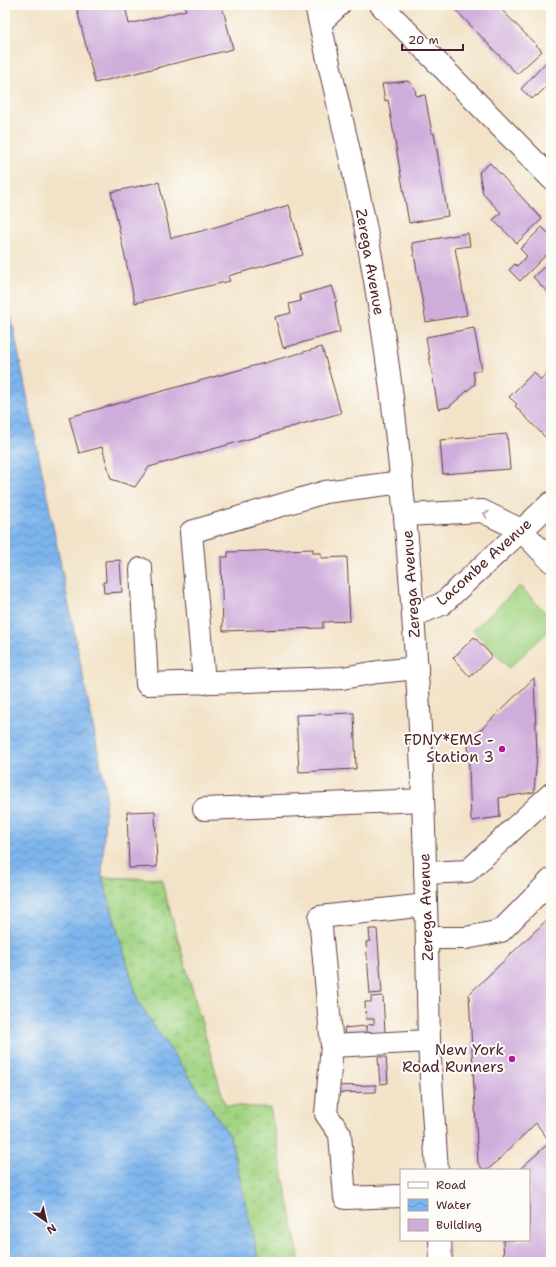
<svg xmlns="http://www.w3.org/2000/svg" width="556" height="1267" font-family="'Shantell Sans',sans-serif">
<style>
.wetland{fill:url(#wetland-marsh);stroke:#767a57}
.garden{fill:#a1d483;stroke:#767a57}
.water{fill:url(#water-waves);stroke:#636a8c}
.building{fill:#cfaddb}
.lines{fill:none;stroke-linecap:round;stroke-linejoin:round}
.minor-casing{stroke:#633c43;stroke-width:24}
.major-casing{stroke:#633c43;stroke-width:24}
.minor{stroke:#fff;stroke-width:22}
.major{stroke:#fff;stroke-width:22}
.oneway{stroke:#ae9aa0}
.poi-dot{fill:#b5179e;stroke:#fdfcf7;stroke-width:1.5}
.labels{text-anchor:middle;stroke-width:4;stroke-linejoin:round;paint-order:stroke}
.street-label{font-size:15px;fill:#4a1f2b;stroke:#fdfcf7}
.poi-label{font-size:15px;fill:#4a1f2b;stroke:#fdfcf7;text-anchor:end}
</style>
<defs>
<pattern id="wetland-marsh" width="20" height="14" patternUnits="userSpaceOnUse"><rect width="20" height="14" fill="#a1d483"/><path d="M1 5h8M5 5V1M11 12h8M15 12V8" fill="none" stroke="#8cb671"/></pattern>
<pattern id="water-waves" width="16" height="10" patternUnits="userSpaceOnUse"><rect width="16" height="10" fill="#7cb4ec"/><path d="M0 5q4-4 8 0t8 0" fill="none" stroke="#6892bf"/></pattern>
</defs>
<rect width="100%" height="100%" fill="#fdfcf7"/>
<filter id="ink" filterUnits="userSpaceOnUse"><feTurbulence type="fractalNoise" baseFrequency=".025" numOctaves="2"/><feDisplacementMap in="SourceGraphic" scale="8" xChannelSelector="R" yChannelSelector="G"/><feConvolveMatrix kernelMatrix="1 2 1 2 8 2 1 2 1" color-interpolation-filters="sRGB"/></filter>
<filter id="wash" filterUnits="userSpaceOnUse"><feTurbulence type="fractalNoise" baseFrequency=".012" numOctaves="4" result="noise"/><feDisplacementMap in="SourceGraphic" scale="16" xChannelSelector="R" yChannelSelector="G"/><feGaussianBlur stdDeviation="0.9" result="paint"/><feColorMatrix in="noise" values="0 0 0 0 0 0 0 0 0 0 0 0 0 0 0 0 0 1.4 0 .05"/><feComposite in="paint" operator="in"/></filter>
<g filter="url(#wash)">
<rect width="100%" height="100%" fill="#f2e3c8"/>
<path class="wetland" d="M102,877L161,879L225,1105L270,1108L300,1262H259L230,1136L139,1004Z"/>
<path class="garden" d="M520,586L551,619V628L509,668L473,630Z"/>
<path class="water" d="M5,286L106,791L102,877L139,1004L230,1136L259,1262H5Z"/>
<g id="blocks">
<path class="building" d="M76,5H125L129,24L186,10L185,5H222L233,49L95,83Z
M451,5H497L542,51L517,74Z
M551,57V82L537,96L536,95L532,99L521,89Z
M408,81L415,88L416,96L425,95L432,133H434L448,216L409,223L388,100L385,101L382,84Z
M490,163L542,219L517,243L493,220L501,213L483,194L479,172Z
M159,182L171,238L202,231L289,205L303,255L228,276L230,281L135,303L111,192Z
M542,227L549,234L551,232V250L520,281L509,270L515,264L517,266L527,256L520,249Z
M468,233L470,246L455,248L467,315L426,322L412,243Z
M551,260V296L533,277Z
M332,286L337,301L335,302L340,332L283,348L275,317L291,313L289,304L301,301L299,295Z
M474,328L482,370L473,372L475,384L449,407L438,409L426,337Z
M322,347L341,413L149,467L135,487L111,479L102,447L79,453L69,417Z
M551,370V431L545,437L515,406L517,404L509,397L534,372L541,380Z
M507,434L510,469L443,474L440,440Z
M313,549V553H321V558L347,557L350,621L323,622V628L223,631L221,557H228V552Z
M120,560L122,592L104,593L103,582H106L105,561Z
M474,637L492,656L470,677L453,658Z
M534,678L537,755L534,792L499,798L500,817L471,821L468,742Z
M354,713L356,769L299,772L296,715Z
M155,811L157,867L129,868L127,812Z
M551,916V1262H504L503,1240H529V1170H519L550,1142L536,1123L488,1170H483L478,1163L469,994Z
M369,929H377L382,993L370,994L366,942L370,941Z
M383,996L385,1033L368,1035L367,1025L374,1024V1019H366L365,1002H371V997Z
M366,1026V1034L345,1036L344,1028Z
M378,1057H386L388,1083L380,1084Z
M376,1085V1092L335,1093V1086Z"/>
</g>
</g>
<g filter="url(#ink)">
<use href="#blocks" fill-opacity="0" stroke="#633c43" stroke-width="1"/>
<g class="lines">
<g class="minor-casing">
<path id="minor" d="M316,5C332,80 351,155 366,230C390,357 404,487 413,616
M381,5L551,178
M320,23L339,5
M406,515L482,511L521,530L551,561
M141,569L147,684L342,678L378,672L417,668
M204,683L191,532L325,492L402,482
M204,809L422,800
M425,873L468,871L551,794
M426,905L320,917L332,1046L429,1041
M428,938H466L501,931L551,880
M332,1046L326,1114L340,1134L345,1198L401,1196"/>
</g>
<g class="major-casing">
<path id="major" d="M437,1170C434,1127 431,1083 429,1040C426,899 424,757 413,616L442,604L551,503
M440,1240L441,1262"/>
</g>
<use href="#minor" class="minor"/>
<use href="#major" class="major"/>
</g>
<defs><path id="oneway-chevron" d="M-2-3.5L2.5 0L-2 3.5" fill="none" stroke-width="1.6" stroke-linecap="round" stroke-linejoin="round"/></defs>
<use class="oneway" href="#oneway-chevron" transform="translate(486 514) rotate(-160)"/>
</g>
<g class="poi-dot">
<circle cx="502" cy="749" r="4"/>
<circle cx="512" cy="1059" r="4"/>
</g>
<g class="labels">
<g class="street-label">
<text transform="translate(370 262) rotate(80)" y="5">Zerega Avenue</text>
<text transform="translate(484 562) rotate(-42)" y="5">Lacombe Avenue</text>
<text transform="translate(411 584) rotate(-94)" y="5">Zerega Avenue</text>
<text transform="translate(426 907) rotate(-92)" y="5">Zerega Avenue</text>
</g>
<g class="poi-label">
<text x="494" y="745">FDNY*EMS -<tspan x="494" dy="17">Station 3</tspan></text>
<text x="504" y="1055">New York<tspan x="504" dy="17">Road Runners</tspan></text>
</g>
</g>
<rect width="556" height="1267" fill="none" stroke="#fdfcf7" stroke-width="20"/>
<rect x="400" y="1169" width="130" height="72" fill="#fdfcf7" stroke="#b5a4a5"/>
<rect x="408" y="1182" width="20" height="6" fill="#ffffff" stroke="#b5a4a5"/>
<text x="436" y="1189" font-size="12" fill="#4a1f2b">Road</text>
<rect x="408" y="1199" width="20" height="12" fill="url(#water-waves)" stroke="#b5a4a5"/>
<text x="436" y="1209" font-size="12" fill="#4a1f2b">Water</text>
<rect x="408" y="1219" width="20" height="12" fill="#cfaddb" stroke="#b5a4a5"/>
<text x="436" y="1229" font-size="12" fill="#4a1f2b">Building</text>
<g transform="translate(46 1221) rotate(146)" stroke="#fdfcf7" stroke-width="3" paint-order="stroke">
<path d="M0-3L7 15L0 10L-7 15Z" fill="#4a1f2b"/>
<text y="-6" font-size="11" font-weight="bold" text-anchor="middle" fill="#4a1f2b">N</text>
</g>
<path d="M402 44v6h61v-6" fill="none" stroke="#4a1f2b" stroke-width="2"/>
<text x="408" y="44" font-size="12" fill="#4a1f2b" stroke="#fdfcf7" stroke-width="3" paint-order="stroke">20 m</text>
</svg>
